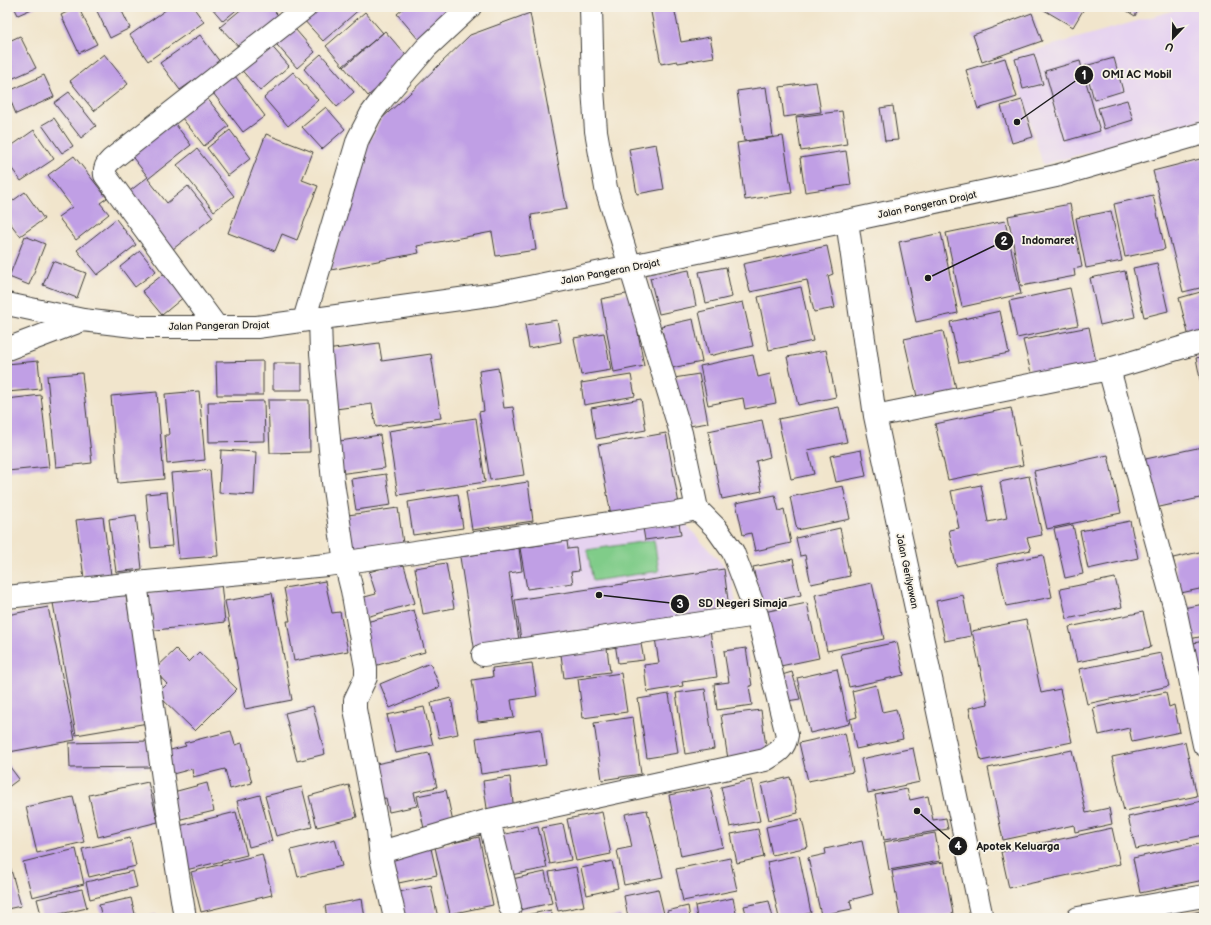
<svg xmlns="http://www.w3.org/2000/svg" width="1211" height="925" font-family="'Balsamiq Sans',sans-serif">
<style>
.built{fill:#e6d3f0}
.green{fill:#80cc89;stroke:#4e7452}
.building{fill:#c09fe5}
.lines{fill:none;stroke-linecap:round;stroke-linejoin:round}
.minor-casing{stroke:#3c3a36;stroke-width:24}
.minor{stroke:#fff;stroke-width:22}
.labels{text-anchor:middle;stroke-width:3.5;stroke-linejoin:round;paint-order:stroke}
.street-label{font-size:10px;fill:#1c1c1c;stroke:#f7f3e8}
.leader{fill:none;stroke:#1c1c1c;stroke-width:1.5}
.callout-dot{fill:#1c1c1c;stroke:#f7f3e8;stroke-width:1.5}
.mark-label{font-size:12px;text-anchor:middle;font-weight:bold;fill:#fff}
.callout-label{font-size:11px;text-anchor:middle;font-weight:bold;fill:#1c1c1c;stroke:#f7f3e8;stroke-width:3.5;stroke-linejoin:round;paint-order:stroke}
</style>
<rect width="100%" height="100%" fill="#f7f3e8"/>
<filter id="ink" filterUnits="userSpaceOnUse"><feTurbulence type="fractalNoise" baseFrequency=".025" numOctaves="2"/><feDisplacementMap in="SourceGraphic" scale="8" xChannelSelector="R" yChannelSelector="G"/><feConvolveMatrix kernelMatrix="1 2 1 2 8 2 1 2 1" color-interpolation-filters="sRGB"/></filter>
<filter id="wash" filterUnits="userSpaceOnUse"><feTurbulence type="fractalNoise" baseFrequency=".012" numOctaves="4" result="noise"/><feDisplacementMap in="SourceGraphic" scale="16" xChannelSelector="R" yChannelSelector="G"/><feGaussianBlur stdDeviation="0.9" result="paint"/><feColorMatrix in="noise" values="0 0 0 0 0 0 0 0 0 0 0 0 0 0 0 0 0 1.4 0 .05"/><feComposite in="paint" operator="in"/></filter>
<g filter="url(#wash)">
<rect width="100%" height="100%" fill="#f1e5cc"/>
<path class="built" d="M1186,7H1204V119L1043,165L1011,57Z
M680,518L731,574L738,616L473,655L458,549Z"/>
<path class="green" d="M654,540L659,571L593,581L587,550Z"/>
<g id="blocks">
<path class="building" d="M14,7H36L18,15Z
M77,7H78L97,44L79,53L61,15Z
M95,7H120L130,28L110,38Z
M170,7H193L204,22L148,61L130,35Z
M211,7H240L223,21Z
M244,7H271L282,20L244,53L220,27Z
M315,7H362L323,41L302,18Z
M405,7H464L423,45L397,14Z
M650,7H674L681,42L710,37L714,57L678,63L677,61L661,64Z
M1039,7H1085L1073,27Z
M1121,7H1140L1135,16Z
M365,12L383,33L343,66L326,46Z
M530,13L567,209L531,215L536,250L496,256L492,232L417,246L419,253L331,270L350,181L381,119L407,96L470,35Z
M1032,13L1042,41L982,62L973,35Z
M289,22L315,52L297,68L271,38Z
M385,31L410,60L368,96L344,67Z
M200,35L220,62L180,90L160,63Z
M20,36L36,68L7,81V42Z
M268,42L289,66L260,91L238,66Z
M104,54L128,84L94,111L70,81Z
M321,54L354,92L337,107L304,69Z
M1034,54L1043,84L1023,89L1015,59Z
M1005,58L1017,97L978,109L966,70Z
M1114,58L1123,91L1094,100L1085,66Z
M1080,61L1100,131L1065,141L1045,71Z
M232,72L265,116L243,132L210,89Z
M293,72L318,100L288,126L264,98Z
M44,75L54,97L16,114L7,92Z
M816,82L821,112L784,117L780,87Z
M766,87L773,137L744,141L737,91Z
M69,92L96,126L81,138L54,103Z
M203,93L229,126L204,146L178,113Z
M1022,100L1033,137L1012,143L1001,106Z
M1127,100L1133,120L1104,129L1098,108Z
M893,106L898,140L885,141L880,108Z
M326,107L345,129L322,149L302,127Z
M842,111L847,144L801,151L796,117Z
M54,118L73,146L62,153L42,125Z
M173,121L191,145L148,179L167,203L188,186L213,217L168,253L122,197L148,177L130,154Z
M34,130L54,159L21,181L7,162V149Z
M230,130L251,158L228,176L207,148Z
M266,134L313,152L302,180L318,186L297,240L282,234L275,251L228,233Z
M783,136L792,193L745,200L737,143Z
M656,144L664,189L637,194L629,149Z
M197,149L234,196L214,211L177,165Z
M846,151L851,185L805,192L800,158Z
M74,156L107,198L100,203L109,214L76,240L58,217L72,207L48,175Z
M1204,158V287L1183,292L1153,171Z
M25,192L44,219L20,236L7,219V205Z
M1153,195L1165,249L1125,257L1114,204Z
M1070,204L1082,267L1074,269L1075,276L1021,286L1008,216Z
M1111,211L1122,261L1086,268L1076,218Z
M116,219L136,245L97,275L77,250Z
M1005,221L1021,294L962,307L946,233Z
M941,233L958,313L916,322L899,242Z
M25,236L45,244L29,285L9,277Z
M827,246L833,274L828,276L835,308L814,312L807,280L750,292L743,264Z
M140,251L156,271L135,287L120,267Z
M53,261L86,273L77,298L43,285Z
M1157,263L1168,311L1144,317L1133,268Z
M726,267L732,297L706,303L699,272Z
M689,270L696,306L659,314L650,278Z
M1125,271L1135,317L1100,325L1090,278Z
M166,272L185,296L162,315L142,291Z
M801,287L813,341L769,350L758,297Z
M1070,288L1078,325L1017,338L1009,301Z
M1204,291V333L1189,337L1179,298Z
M631,293L644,366L614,372L601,299Z
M743,302L753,346L709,356L699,312Z
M1000,311L1009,353L959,363L950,322Z
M693,319L702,362L671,368L661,326Z
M557,320L561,342L529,348L525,325Z
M1089,327L1097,367L1033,381L1023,340Z
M943,331L957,393L918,401L904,339Z
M604,333L611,370L581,375L574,338Z
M379,343L382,361L431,354L441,418L376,427L372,404L336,409L326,350Z
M826,350L836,397L798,405L787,357Z
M753,355L758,377L770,374L776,403L745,409L743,398L708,405L700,366Z
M1204,356V394H1203L1196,358Z
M38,361L41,389L7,392V364Z
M263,361V395H217L216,362Z
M273,363H302V390H273Z
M498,368L504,408L513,407L524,475L490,480L479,412L484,411L479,371Z
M82,373L92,463L56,467L47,376Z
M699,374L708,423L683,427L674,378Z
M631,375L635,396L584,405L581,383Z
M199,391L205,460L167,464L165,435H169L165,394Z
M157,392L164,479L118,483L111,396Z
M41,395L49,467L7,471V399Z
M641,399L646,430L596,439L591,408Z
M268,400H309L310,452L270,453Z
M264,401L265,441L209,442L208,402Z
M839,407L847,442L808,450L814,474L791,479L778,419Z
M1011,408L1023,465L948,480L935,424Z
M476,418L485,482L398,495L388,431Z
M762,420L770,457L756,461L762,491L722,499L708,431Z
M666,433L679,504L611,515L598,445Z
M380,435L385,468L338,474L333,442Z
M1202,447L1204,454V497L1151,509L1141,460Z
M221,450L256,452L254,495L219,493Z
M861,450L866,476L836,482L830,456Z
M1108,455L1121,513L1047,529L1034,471Z
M210,470L218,556L179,559L171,473Z
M386,474L391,505L356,510L351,479Z
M1029,476L1042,535L1027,538L1031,550L956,566L949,530L959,528L951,491L981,485L988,522L1007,518L1000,482Z
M528,482L533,521L472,530L466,491Z
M843,486L850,519L797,530L790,497Z
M167,492L172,546L151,548L146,494Z
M458,494L463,528L413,535L408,502Z
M775,495L779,511L784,509L791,543L755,551L751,533L743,535L736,503Z
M398,508L403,543L346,551L341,516Z
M136,515L142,569L116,572L109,519Z
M103,517L111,575L84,578L76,520Z
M1130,521L1138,558L1088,569L1080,531Z
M679,523L681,535L645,540L643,528Z
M1073,525L1083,574L1065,578L1054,529Z
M840,528L850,576L811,584L805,555L800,556L796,538Z
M567,541L568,549L576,548L579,571L571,572L573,583L527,589L520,548Z
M519,548L522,571L509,573L520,647L475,653L460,557Z
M1204,551V588L1181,593L1173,558Z
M1043,555L1052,597L1006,606L997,564Z
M793,559L801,595L761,604L753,567Z
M403,562L415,603L363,618L357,599L376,594L369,572Z
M446,563L454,608L423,614L415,568Z
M724,569L730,616L522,646L515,600Z
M1115,578L1122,607L1067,619L1060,589Z
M325,581L332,613L340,612L348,651L294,661L287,621H290L284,588Z
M221,583L225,622L148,631L144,593Z
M872,583L884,639L827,651L815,595Z
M125,591L148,723L76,735L53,603Z
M272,593L292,700L245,709L225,601Z
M963,595L971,636L945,641L936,601Z
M807,603L819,658L771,668L759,613Z
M1204,604V636L1185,640L1178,609Z
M48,607L75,740L9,752L7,740V615Z
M414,610L425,652L374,666L362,623Z
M1143,612L1151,647L1077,662L1069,627Z
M1026,620L1041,693L1060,689L1072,742L981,761L969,708L988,704L972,631Z
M709,624L717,677L682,682L683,686L647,692L644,665L659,663L654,632Z
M639,633L644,660L618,663L614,636Z
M606,640L610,672L564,678L560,647Z
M1204,641V677L1190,680L1183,645Z
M897,642L904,675L849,687L841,654Z
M746,648L752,686H749L752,705L717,710L714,684L729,682L724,651Z
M176,649L189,662L199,652L237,689L195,731L157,694L167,684L154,670Z
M1161,653L1169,686L1087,704L1079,669Z
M430,663L440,687L390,708L380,684Z
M532,663L537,696L511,700L514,718L478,722L472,680L493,677L492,668Z
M837,669L849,724L810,733L797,678Z
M792,672L800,699L781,702L775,677Z
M621,673L627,712L583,718L578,679Z
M876,685L882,712L896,709L903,739L856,749L850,719L857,717L852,691Z
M705,689L714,749L685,754L676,693Z
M1166,692L1169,707L1174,705L1180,732L1132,742L1129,728L1099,735L1093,708Z
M669,694L678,753L647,758L638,699Z
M451,698L458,734L439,738L431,703Z
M313,706L325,754L297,761L285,713Z
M424,707L433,745L396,753L387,715Z
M761,710L767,754L728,759L721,715Z
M633,717L641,774L602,780L594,723Z
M541,729L546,765L481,774L476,738Z
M231,731L235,745L242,743L252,783L230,789L225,769L193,777L192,769L169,775L163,752L186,746L184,743Z
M845,733L853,772L808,781L799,743Z
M149,741L150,767L70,768L69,743Z
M1185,742L1197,796L1124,811L1112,757Z
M913,748L920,782L868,793L861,759Z
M1072,750L1086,813L1109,808L1112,824L1075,832L1074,825L1003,840L988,768Z
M429,753L437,787L414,792L417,806L389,812L386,798L379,799L371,765Z
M7,763L19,779L7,788Z
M510,777L514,811L488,815L483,781Z
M790,777L798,813L769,820L761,784Z
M751,780L760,821L730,827L721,787Z
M148,782L158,822L98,837L89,795Z
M207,783L214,811L173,821L166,794Z
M349,785L357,817L317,827L309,796Z
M302,787L312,827L276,836L265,796Z
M710,787L723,847L681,856L669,795Z
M907,789L910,800L928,796L933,820L946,818L948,829L884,840L875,795Z
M446,790L454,827L425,833L417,796Z
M260,795L272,841L249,847L237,801Z
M73,797L84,842L37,853L26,807Z
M1202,801L1204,810V835L1136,849L1128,817Z
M647,810L663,877L624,885L617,850L632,847L625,814Z
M236,812L247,855L186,870L175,827Z
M602,812L611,854L576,861L567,819Z
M802,819L808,847L772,855L766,827Z
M563,824L571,860L550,864L542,828Z
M538,827L547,868L506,876L497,836Z
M1112,828L1120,864L1009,888L1001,852Z
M758,829L764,857L737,863L731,834Z
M935,833L940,861L889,870L884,842Z
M479,837L493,905L450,914L435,847Z
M130,838L136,866L89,877L82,849Z
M335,839L342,866L298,877L291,850Z
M862,841L873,894L850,900L852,909L821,915L808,858L826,854L825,849Z
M1204,843V880L1140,893L1133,858Z
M430,844L437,875L389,885L382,854Z
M76,849L84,884L32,897L23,862Z
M262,854L272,895L201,912L191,872Z
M7,855L21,906L7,909Z
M799,855L811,913L788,918H779L767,862Z
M730,858L737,890L683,901L676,869Z
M612,861L618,888L587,895L581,868Z
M944,862L953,914L931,918H900L892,871Z
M576,867L584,906L558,911L549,872Z
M133,871L137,887L90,899L86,882Z
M545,872L552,903L519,910L512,879Z
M431,885L438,918H395L390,894Z
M82,889L87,908L42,918L37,899Z
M658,889L665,918H628L624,896Z
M131,898L136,918H102L99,905Z
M733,898L737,918H697L695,906Z
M362,899L365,918H327L325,906Z
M769,901L773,918H747L744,906Z
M688,906L690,918H668L667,911Z
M551,910L553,918H516V917Z
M1204,910V918H1177V917Z
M156,914L157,918H143V917Z
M621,915V918H610V917Z"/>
</g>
</g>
<g filter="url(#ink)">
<use href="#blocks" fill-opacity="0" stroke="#3c3a36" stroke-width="1"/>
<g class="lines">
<g class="minor-casing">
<path id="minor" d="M847,221L875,416L982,918
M7,304L83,320L142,327H257L496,294L847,221L1056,176L1204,133
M320,318L321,353L333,482L345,562L352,590L366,668V677L355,700V709L378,830L381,857L395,918
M304,320L358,139L371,114L380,102L426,48L470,7
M216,326L105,175C104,168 106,165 111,160L306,7
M7,349L83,320
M1109,369L1176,613L1204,745
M875,416L1109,369L1204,341
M136,583L165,793L185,918
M7,597L136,583L327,565L677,513L697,509L681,433L606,188L596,131L593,89L591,7
M483,655L757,615
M489,820L510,907
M381,852L489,820L765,760C777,753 785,749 787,735L757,615L733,552L716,528L697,509
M1078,918L1204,896"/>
</g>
<use href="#minor" class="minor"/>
</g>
</g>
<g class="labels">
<g class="street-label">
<text transform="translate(927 204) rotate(-12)" y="4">Jalan Pangeran Drajat</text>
<text transform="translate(610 271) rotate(-11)" y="4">Jalan Pangeran Drajat</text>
<text transform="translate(219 325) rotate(-1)" y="4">Jalan Pangeran Drajat</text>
<text transform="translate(908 571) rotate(78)" y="4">Jalan Gerilyawan</text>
</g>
</g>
<path class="leader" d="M1017 122L1084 75M928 278L1004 241M599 595L680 604M917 811L958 846"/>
<g class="callout-dot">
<circle cx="1017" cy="122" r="4"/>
<circle cx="928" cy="278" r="4"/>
<circle cx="599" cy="595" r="4"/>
<circle cx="917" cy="811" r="4"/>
<circle cx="1084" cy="75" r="10"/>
<circle cx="1004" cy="241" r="10"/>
<circle cx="680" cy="604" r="10"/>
<circle cx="958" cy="846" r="10"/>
</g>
<g class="mark-label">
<text x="1084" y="79">1</text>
<text x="1004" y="245">2</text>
<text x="680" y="608">3</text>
<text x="958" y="850">4</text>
</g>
<g class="callout-label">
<text x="1137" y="78">OMI AC Mobil</text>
<text x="1048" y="244">Indomaret</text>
<text x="743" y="607">SD Negeri Simaja</text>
<text x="1018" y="850">Apotek Keluarga</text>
</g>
<rect width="1211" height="925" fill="none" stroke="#f7f3e8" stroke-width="24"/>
<g transform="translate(1173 38) rotate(202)" stroke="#f7f3e8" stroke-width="3" paint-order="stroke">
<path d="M0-3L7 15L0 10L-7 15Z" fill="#1c1c1c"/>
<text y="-6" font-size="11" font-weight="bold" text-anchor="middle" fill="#1c1c1c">U</text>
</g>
</svg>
